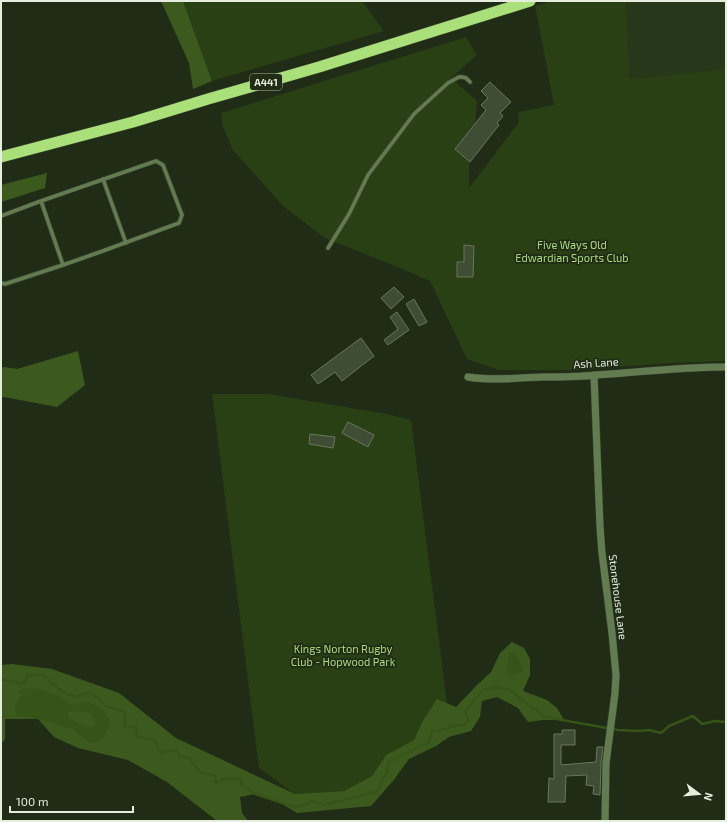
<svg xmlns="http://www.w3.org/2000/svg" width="727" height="822" font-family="'Exo 2',sans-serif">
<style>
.built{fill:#27371a}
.green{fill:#293f14}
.forest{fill:#3c5a1d}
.water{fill:#365417;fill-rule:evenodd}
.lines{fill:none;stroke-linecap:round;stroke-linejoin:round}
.stream{stroke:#365417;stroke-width:2.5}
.building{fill:#404d35;stroke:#69775e}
.service-casing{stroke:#3c4732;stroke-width:5}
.minor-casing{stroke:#3c4732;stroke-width:8}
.trunk-casing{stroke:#3c4732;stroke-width:12}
.service{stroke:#637b50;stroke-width:3.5}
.minor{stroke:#637b50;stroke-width:7}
.trunk{stroke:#aae07a;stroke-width:11}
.labels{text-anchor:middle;stroke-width:3.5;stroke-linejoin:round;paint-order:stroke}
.shield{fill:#202c16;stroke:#aab3a3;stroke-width:1}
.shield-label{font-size:10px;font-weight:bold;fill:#e5eddf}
.park-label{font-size:11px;fill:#abda83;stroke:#202c16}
.street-label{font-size:11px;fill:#e5eddf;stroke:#202c16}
</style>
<rect width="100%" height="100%" fill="#202c16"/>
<path class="built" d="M626,1H726V69L630,80Z"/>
<path class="green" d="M183,1H362L384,31L212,81Z
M553,1H626L630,79L726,69L725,154H726V361L670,363L577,370H499L467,359L430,281L395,266L325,238L283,206L233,150L223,127L221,113L466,37L477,55L451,78L477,101L475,123L455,149L470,162L469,164V188L519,122L518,112L554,105L535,6Z
M212,394H268L387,414L411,420L447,704L437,700L422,722L414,740L386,755L372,776L344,791L295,794L259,768Z"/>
<path class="forest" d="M161,1H183L212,81L193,89L189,63Z
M47,173L45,188L1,202V185Z
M78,351L85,385L57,407L4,397H1V368L5,367L17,369Z
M512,642L524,648L530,659V675L523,691L547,700L557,708L564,720H543L528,722L518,708L497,697L482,701L480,717L471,731L449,737L436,746L409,759L393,781L371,806L297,813L277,801L255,794L240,797L242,813L248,821H217L167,782L128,760L78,748L54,737L38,719H5V740L1,743V665L12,664L52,669L119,693L176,738L295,794L344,791L372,776L386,755L414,740L422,722L437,699L456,707L477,685L491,672L500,653Z"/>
<path class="water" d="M510,652L516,655L525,671L515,674L507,673L508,662Z
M30,688L43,690L65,699L70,705L88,702L104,711L111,723L103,739L91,744L72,729L43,720L16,715L15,705L22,695L18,691ZM81,711L92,715L97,724L90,727L78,723L68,718L69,712Z"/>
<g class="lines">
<path class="stream" d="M1,679L23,684L29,675L43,674C51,682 65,698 78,696C82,695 86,693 90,692L106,706L125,712L124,727H137L136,736L154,740L161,753L176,750L181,757L189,758L200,772L215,776L216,784L223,779H242L241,784L255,794L295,807L304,805L312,801L324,805L378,791L382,780L387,773L388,762L429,742L432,731L442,730L453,726L465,725L468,719L465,711L483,690L495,687L508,689L545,717L618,730L639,731L649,730L661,733L669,726L693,716L702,724L715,721L726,722"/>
</g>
<path class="building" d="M490,82L511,102L500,113L503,116L497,123L499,125L470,162L455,149L486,110L481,105L488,98L481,91Z
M464,245L474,246L473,277H457V262H464Z
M394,287L404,297L391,309L381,298Z
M414,299L427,322L419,326L406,304Z
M397,312L409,330L388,345L384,340L398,329L390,317Z
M361,338L374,356L342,381L335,372L318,384L311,375Z
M348,422L374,435L368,447L342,433Z
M310,434L335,437L333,448L309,444Z
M562,730H575V745H561V765L596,762L597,747H603L601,763L600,795L593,794L594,786L586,785L587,775L566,776L565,802H548L549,778L554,779V734H562Z"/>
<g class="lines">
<g class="service-casing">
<path id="service" d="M103,179L126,243
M41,201L156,161L163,165L182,215L179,223L100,252L63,265
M1,216L41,201L63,265L5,284L1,283
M328,248L349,214L368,175L414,114L448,83L459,77H462L466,78L470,82"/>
</g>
<g class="minor-casing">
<path id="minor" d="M594,375L600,527L602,553L612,633L616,675L615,693L606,763L605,821
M468,377C492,381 517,378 541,377C559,377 578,377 596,375C639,372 682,367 726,367"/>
</g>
<g class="trunk-casing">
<path id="trunk" d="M1,157L133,122L208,99L319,67L530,1"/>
</g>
<use href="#service" class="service"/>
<use href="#minor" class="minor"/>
<use href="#trunk" class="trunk"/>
</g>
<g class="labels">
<rect class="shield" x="250" y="74" width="32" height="16" rx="3"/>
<g class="shield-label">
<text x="266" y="86">A441</text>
</g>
<g class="park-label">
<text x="572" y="249">Five Ways Old<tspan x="572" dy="13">Edwardian Sports Club</tspan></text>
<text x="343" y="653">Kings Norton Rugby<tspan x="343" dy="13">Club - Hopwood Park</tspan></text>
</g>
<g class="street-label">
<text transform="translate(596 363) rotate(-4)" y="4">Ash Lane</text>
<text transform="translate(618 597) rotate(83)" y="4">Stonehouse Lane</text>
</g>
</g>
<rect width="727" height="822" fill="none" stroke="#e5eddf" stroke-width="4"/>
<g transform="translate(699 794) rotate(106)" stroke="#202c16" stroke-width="3" paint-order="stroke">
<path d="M0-3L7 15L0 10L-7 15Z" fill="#e5eddf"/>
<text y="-6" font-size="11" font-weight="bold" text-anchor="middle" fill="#e5eddf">N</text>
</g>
<path d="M10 806v6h123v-6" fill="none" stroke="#e5eddf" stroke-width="2"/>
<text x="16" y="806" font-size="12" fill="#e5eddf" stroke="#202c16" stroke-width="3" paint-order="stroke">100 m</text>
</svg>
